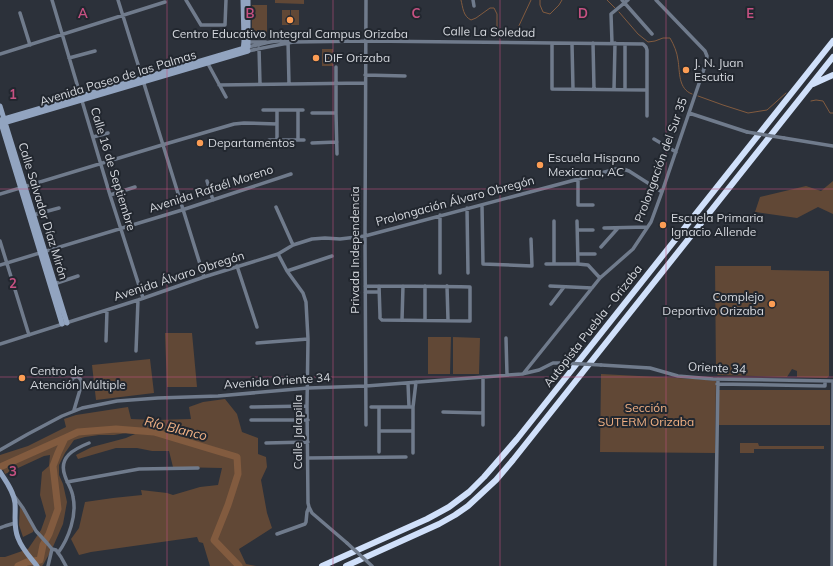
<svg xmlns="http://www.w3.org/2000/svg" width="833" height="566" font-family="Mulish,sans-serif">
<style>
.green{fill:#614836}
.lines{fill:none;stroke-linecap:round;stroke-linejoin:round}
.stream{stroke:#825b3f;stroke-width:1}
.river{stroke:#825b3f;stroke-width:7}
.street{stroke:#707b8c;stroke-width:3.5}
.secondary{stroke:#92a4c0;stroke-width:5}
.highway{stroke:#d0e0fa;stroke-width:6}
.street-bridge{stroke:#707b8c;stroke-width:3.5}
.grid{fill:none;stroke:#c75182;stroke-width:1;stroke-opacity:0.55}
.poi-dot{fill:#fc9d54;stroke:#22272f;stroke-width:1.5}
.labels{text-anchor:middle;stroke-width:4;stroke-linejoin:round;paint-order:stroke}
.street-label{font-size:12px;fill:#d4d7dd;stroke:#22272f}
.poi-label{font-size:12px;fill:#d4d7dd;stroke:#22272f;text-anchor:start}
.park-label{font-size:12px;fill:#f0b083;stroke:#22272f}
.water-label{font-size:13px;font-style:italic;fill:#f4b487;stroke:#22272f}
.grid-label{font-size:13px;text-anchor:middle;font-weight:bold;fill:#c75182;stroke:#22272f;stroke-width:4;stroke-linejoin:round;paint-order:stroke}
</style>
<rect width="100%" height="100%" fill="#2c313a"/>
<path class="green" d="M275,0H304V4L275,3Z
M252,5H267V37H252Z
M282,10H290V25H282Z
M291,10H299V25H291Z
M322,49H333V66H322Z
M833,181V214L818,207L797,218L755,212L760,197L806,186L821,191Z
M715,266H771V270L829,271V376L827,378L797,377V371L792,369L787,377L718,375L716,373Z
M165,333H192L197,387H167Z
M428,337H451L450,374H428Z
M453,337L480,338L479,374H453Z
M150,359L154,393L96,400L92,365Z
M601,374L696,379L716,381L715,453L600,452Z
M718,390H830V425H718Z
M225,399L237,414L242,432L258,438V454L266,457L267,467L261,480L267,513L272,528L239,549L246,564L256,566H210L203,543L199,542L197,537L91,552L79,555L71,539L79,528L85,502L113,498L142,495L141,490L167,493L173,495L200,487L218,485L222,468L173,467L169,451H152L137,448H116L78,459L76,455L92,447L126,438L135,434L126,433L114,435H99L85,437L74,440L65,453L59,465V475L63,484L67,502L63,524L52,549L43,565L42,566H0V557H5L28,549L41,530L46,516L40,495L42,472L49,466L50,455L44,456L5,474L0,463V455L28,446L66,427L64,419L76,415L128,407L131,419L156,420L191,419L189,407L203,402Z
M740,443H758L759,446H824V449H754V453H740Z
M20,506L34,529L33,532L23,537L19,525Z"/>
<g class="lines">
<path class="stream" d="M461,0C463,8 463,16 471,20L476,18L490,8H494L497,14V26L502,35H509L516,32L531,0
M540,0V5L543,12L550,14L559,5L562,0
M607,0L615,8
M619,12L638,34L648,42L655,41L663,38H670C674,45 677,52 678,60C680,72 678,89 692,94
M698,96L723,105L748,113L767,110L786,93
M811,101L816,100L823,101L830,113H833"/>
<path class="river" d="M0,467L65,438
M18,566L27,562L40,560L43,545L49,534L58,509L53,466L58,453L65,438L78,432L116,429L154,432L237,457L238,474L228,505L214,540L239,566"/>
<path class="street" d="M52,0L110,195L143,298
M118,0L204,277
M186,0L201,25H225L226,0
M366,0L365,236L366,425
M473,0L474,6
M622,0L652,34
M20,13L30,45
M288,41L289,84
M248,42H266
M293,42L248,51V47C262,44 279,38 293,42L365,41L643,44L646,47L647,50V116
M552,43V89L647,90
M593,43L594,89
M612,43L611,14L628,0
M572,44L573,89
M259,48L260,84
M0,54L165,2
M69,58L95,51
M207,62L226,97
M336,67V113L337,154
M365,75L405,76
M219,85L365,83
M614,89L615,43
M625,90V44
M263,110H303
M277,110V140
M312,113H336
M689,113L747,132
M93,137L108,133
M784,138L833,146
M298,139V110
M654,139L676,152
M269,140H304
M312,143L337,142
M578,180V205H593
M207,181L213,200
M0,194L162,145L234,124L244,123L277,124
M110,195L135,187
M482,205L483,264L532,266L531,239
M276,207L293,245
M467,208L468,273
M33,215L59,208
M440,215V273
M554,221V264
M577,221L578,264
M604,228L647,227
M578,230H593
M0,241L29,335
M601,247L618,228
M278,254L287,271L303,293L306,302L308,339L307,406L308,503L309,507L312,513L347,543
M578,254H595
M546,264H578L588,265L600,278
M0,265L182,210L291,174
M237,266L257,327
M287,271L332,256
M54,284L78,276
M365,286C400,286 435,286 470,287V321L382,320L380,318V315L379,286
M425,286V320
M447,286L448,320
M550,286L592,288
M365,292H379
M551,304L564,287
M402,320L403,286
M506,338L507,375
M106,341L107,310
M257,343L308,339
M0,344L138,300L204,277L278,254L293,245L312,239L325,238L340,239L365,236L616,169H623L629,171L662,192
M136,351L138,300
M601,365L650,368L678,376L713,379L833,381
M523,374L600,278L633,249L651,222L662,192L706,63L707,56L705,51L656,0
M483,377V425
M408,383L409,407
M717,384L825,386V381
M61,385C64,384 69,383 71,381C72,381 72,379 72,379C77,374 81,378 82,383L74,410
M251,407L307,406
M371,407H413
M379,407V452
M443,412L483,413
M251,420H308
M379,431H413
M266,443L308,442
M0,450L28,434L62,416L82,408L117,401L158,398L218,396L308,388L366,386L522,374L539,370L553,363H564
M413,453V407L416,382
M308,458L406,457
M67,482L139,469L198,468
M15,497L23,508L36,531L47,543L52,549L56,550L61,557L66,566
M0,528L5,526L15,523
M277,534L305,524L306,522L307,512L309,507
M58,553C69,538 77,515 73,497C72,489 67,483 65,476C58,457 74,449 89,443
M48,566L52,549
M715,566L718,379
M832,566L833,381"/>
<path class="secondary" d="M243,51L244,41L243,0
M0,106L67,323
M0,124L248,51
M62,324L0,120L248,47V0
M0,472C6,481 14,492 15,503C16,515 13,526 18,538C22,549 30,557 37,566"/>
<path class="highway" d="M813,84L833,75
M322,566L427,519L449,507L469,492L484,477L517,439L833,41
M346,566L439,524L455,515L468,506L496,480L513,460L833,57"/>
<path class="street-bridge" d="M747,132L784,138
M564,363L601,365
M347,543L372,566"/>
</g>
<path class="grid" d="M167,0V566M333,0V566M500,0V566M666,0V566M0,189H833M0,377H833"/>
<g class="poi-dot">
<circle cx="290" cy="20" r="4"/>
<circle cx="316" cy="58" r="4"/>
<circle cx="686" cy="70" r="4"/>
<circle cx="200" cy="143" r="4"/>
<circle cx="540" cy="165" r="4"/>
<circle cx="663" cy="225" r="4"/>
<circle cx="772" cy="304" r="4"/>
<circle cx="22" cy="378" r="4"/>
</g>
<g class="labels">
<g class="street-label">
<text transform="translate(489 32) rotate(1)" y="4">Calle La Soledad</text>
<text transform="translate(118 78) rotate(-17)" y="4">Avenida Paseo de las Palmas</text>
<text transform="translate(661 160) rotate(-70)" y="4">Prolongación del Sur 35</text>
<text transform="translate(113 169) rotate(73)" y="4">Calle 16 de Septiembre</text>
<text transform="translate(211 189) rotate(-18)" y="4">Avenida Rafaél Moreno</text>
<text transform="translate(455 201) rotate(-15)" y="4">Prolongación Álvaro Obregón</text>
<text transform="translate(43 211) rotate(73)" y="4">Calle Salvador Díaz Mirón</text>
<text transform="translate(355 250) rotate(-90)" y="4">Privada Independencia</text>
<text transform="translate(179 276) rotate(-18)" y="4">Avenida Álvaro Obregón</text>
<text transform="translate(593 326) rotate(-52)" y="4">Autopista Puebla - Orizaba</text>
<text transform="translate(717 368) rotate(3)" y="4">Oriente 34</text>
<text transform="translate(277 381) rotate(-4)" y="4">Avenida Oriente 34</text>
<text transform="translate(298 432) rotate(-90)" y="4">Calle Jalapilla</text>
</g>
<g class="poi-label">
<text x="290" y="38" text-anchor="middle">Centro Educativo Integral Campus Orizaba</text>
<text x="324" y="62">DIF Orizaba</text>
<text x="694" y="67">J. N. Juan<tspan x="694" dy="14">Escutia</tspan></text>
<text x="208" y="147">Departamentos</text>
<text x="548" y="162">Escuela Hispano<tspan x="548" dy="14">Mexicana, AC</tspan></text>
<text x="671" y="222">Escuela Primaria<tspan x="671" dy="14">Ignacio Allende</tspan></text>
<text x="764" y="301" text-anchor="end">Complejo<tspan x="764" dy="14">Deportivo Orizaba</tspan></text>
<text x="30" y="375">Centro de<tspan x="30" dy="14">Atención Múltiple</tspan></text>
</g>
<g class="park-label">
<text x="646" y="412">Sección<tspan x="646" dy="14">SUTERM Orizaba</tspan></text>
</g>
<g class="water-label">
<text transform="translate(176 428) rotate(14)" y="5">Río Blanco</text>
</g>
</g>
<g class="grid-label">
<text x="83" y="18">A</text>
<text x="250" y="18">B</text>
<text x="416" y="18">C</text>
<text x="583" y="18">D</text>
<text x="750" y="18">E</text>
<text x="13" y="99">1</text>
<text x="13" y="288">2</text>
<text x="13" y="476">3</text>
</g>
</svg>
